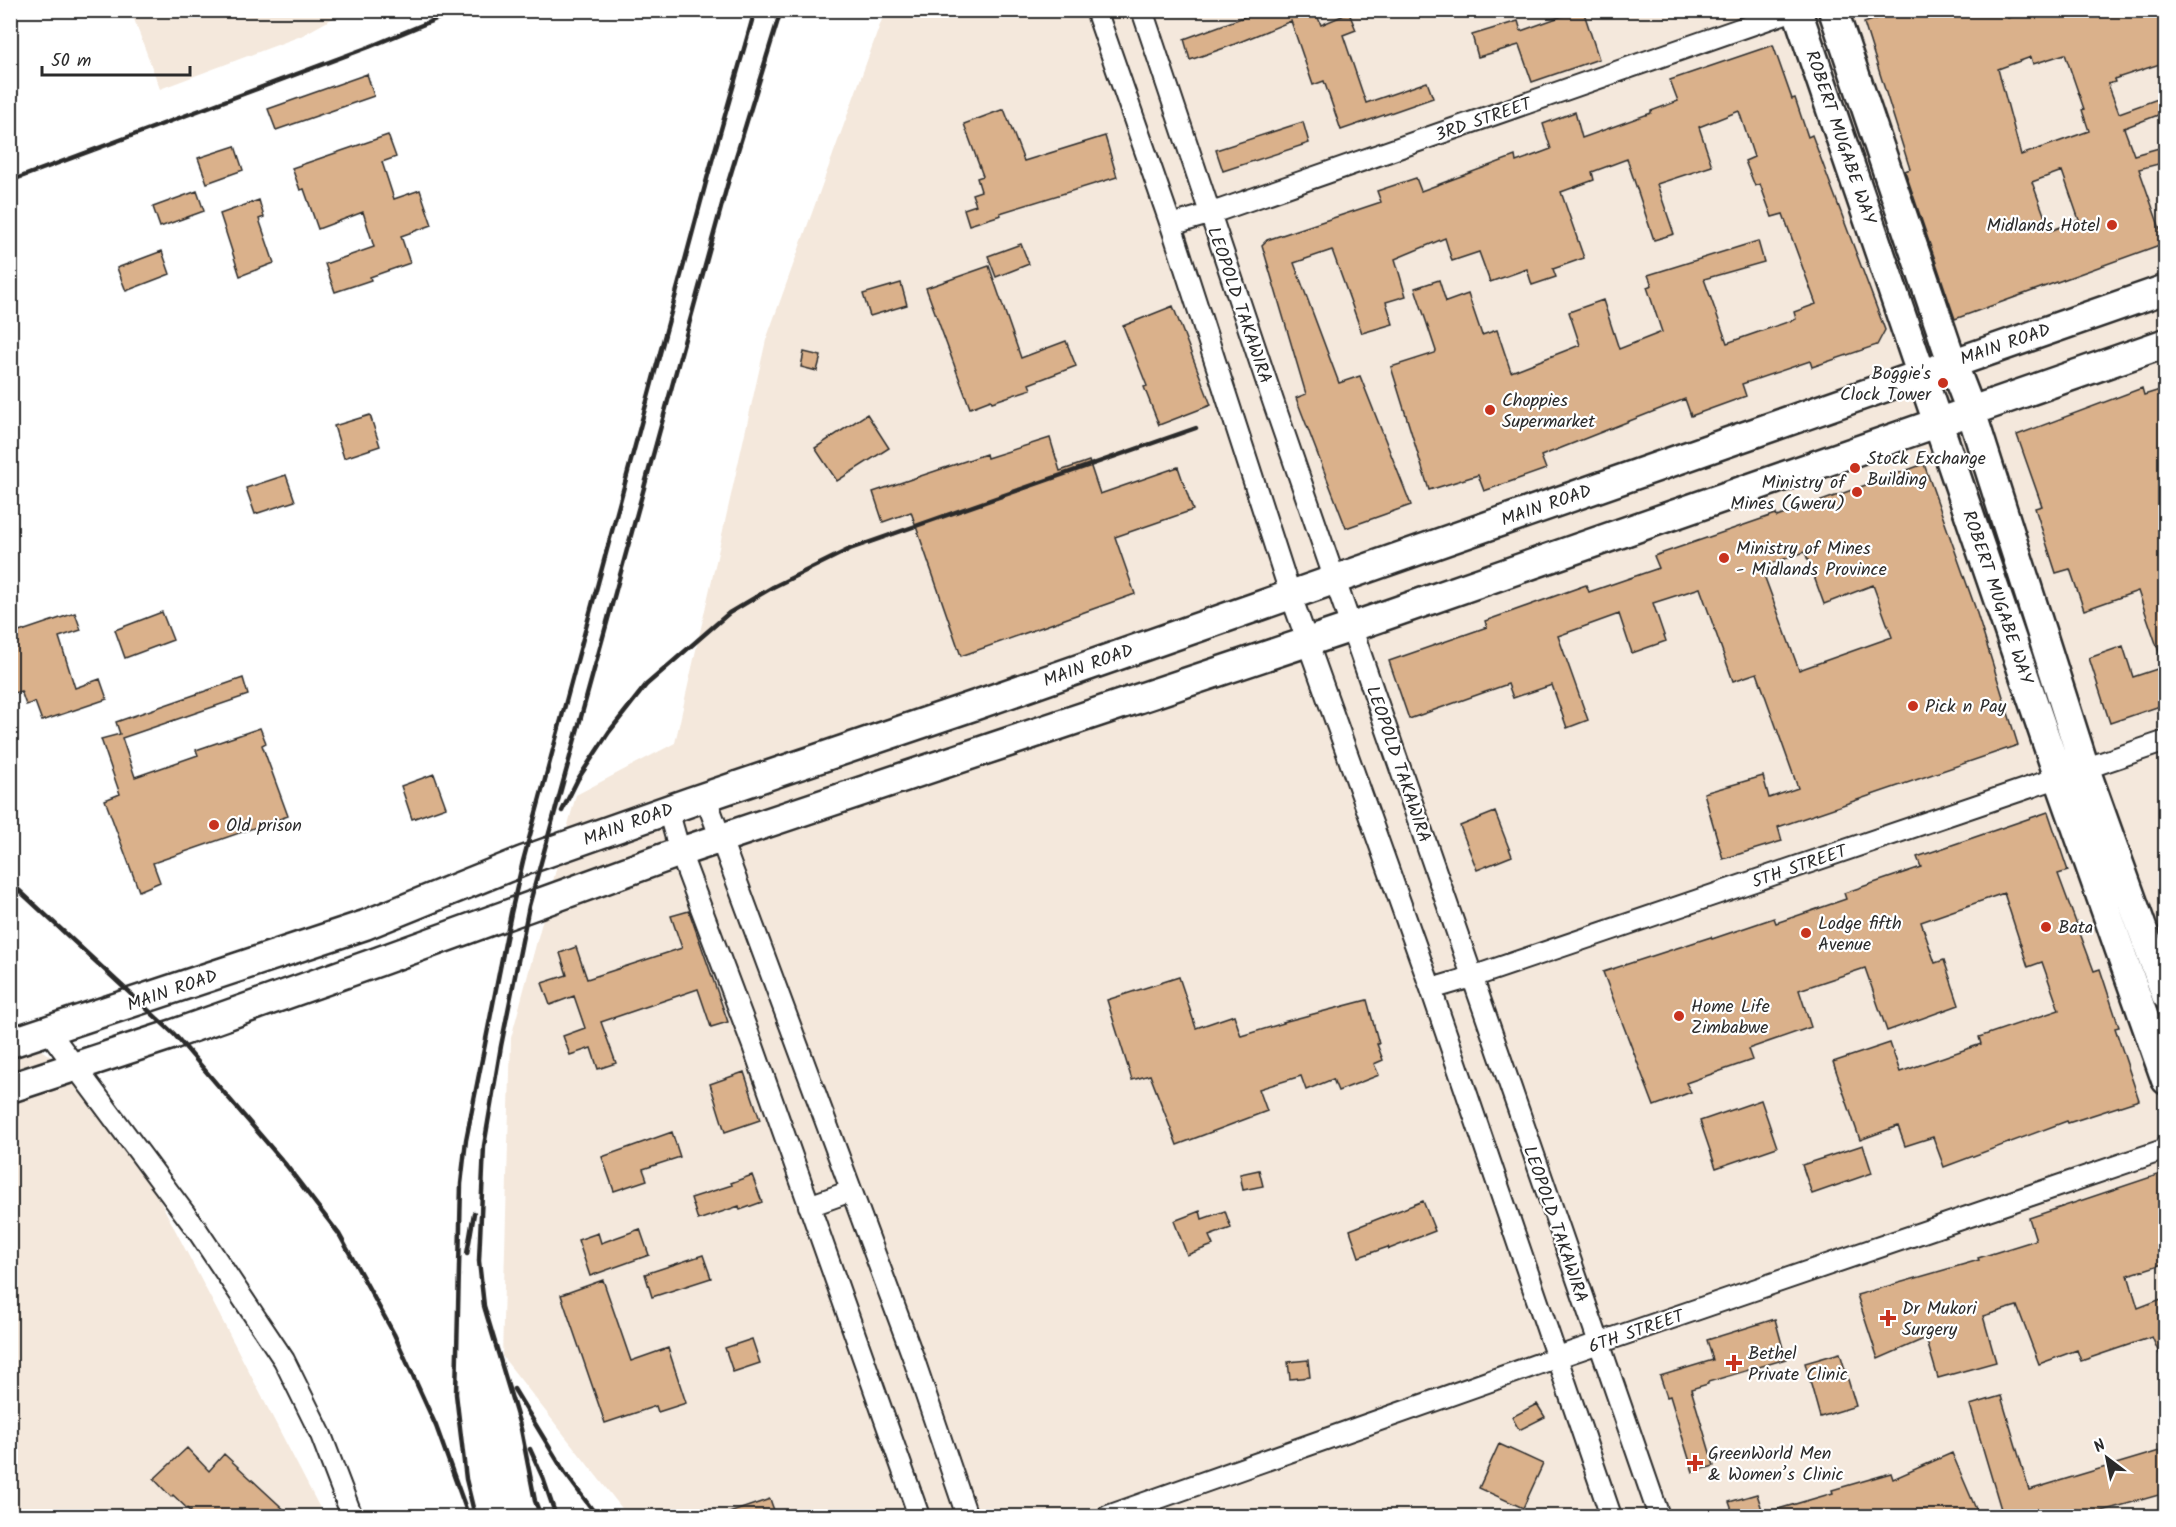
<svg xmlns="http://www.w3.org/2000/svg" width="2176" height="1527" font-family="Kalam,sans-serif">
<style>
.built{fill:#f4e8dc}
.building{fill:#dab18b;stroke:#2b2b2b;stroke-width:1.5;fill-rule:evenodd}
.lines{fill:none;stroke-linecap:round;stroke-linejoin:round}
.street-casing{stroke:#2b2b2b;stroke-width:24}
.secondary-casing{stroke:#2b2b2b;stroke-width:33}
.street{stroke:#fff;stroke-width:20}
.secondary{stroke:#fff;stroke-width:28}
.rail{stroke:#2b2b2b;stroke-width:4.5}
.poi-dot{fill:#c8321e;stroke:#fff;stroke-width:2}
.labels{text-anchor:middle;stroke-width:4.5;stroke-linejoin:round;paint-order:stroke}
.street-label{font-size:18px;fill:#2b2b2b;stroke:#fff}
.poi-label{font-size:18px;fill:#2b2b2b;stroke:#fff;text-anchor:start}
</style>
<rect width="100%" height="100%" fill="#fff"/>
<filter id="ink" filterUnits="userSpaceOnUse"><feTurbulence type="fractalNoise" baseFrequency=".0167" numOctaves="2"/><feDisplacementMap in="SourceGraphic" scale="12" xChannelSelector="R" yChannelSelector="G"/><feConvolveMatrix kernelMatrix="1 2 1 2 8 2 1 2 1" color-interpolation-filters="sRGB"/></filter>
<g filter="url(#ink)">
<path class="built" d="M131,11V10L346,11L301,36L160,89Z
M885,11H2165V1516H628L502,1356L511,1038L576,795L675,743L766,340Z
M10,1028L105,1095L324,1516H11Z"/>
<path class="building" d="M1263,10H1315L1321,25L1349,13L1356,30L1343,35L1366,103L1427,82L1433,98L1341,130L1324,81L1313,85L1291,21L1230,46L1190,60L1184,39Z
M1579,10H1583L1599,59L1532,82L1519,45L1478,57L1472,35L1518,21L1521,31Z
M1903,10H2006L2008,18L2034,10H2166V62L2114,79L2115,82L2108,84L2119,113L2166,96V112L2124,128L2134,155L2166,146V162L2139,169L2165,243L1955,319L1905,171L1910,169L1864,23ZM2065,54L2084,109L2082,110L2089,131L2021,155L1998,69L2031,57L2033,64ZM2062,171L2079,220L2050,231L2032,182Z
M1773,45L1792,99L1795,98L1808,137L1812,135L1885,330L1877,345L1812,367L1810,361L1742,384L1746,396L1691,416L1685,399L1541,456L1546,469L1484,491L1478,475L1429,490L1391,367L1435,353L1436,351L1415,288L1439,280L1446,302L1468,294L1482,335L1497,330L1511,372L1580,345L1569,312L1603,300L1619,349L1662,332L1647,287L1652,285L1648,275L1758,241L1764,262L1704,279L1727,343L1796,319L1794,312L1816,304L1783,214L1772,217L1760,184L1755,186L1745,161L1754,157L1739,111L1699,127L1712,166L1657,184L1674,234L1654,240L1627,159L1592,172L1594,180L1561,192L1584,258L1553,269L1556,277L1532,285L1527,269L1490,282L1479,252L1452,261L1445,238L1395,259L1406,296L1386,302L1393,324L1362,333L1332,250L1294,263L1339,383L1360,376L1411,505L1346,528L1296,398L1306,394L1262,245L1267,240L1381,202L1377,191L1416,178L1421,191L1515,156L1516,162L1551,149L1543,124L1575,112L1582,138L1651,113V111L1678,101L1670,80Z
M367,74L374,96L276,130L268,109Z
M1004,109L1024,161L1105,136L1117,177L1000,213L1001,215L969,225L964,209L976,205L972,194L981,191L977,178L983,176L964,124Z
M1303,122L1309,143L1223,171L1216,150Z
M388,135L396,157L382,162L394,199L420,190L432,225L401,236L410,263L370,277L371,280L335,292L325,264L374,247L363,212L318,229L304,189L300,190L292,168Z
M235,146L243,170L207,183L198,158Z
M197,191L204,211L160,227L153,207Z
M259,200L264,217L259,219L274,263L240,276L220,214Z
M1021,244L1029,264L996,277L988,256Z
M162,251L170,274L126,291L117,268Z
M989,266L1021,358L1066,341L1076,366L1029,384L1031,389L992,402L991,400L970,408L926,288Z
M901,283L907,305L870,316L863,294Z
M1173,306L1211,405L1159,425L1144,387L1147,386L1123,326Z
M804,352L821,356L817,371L801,367Z
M2142,388L2144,395L2166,388V664H2163L2138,591L2084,610L2070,569L2056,573L2035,508L2042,506L2017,435Z
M867,414L889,448L837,481L815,448Z
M370,415L380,446L344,458L334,426Z
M1050,438L1060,471L1089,461L1100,494L1178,467L1193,510L1115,537L1135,594L961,656L911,512L883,522L873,492L986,454L987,458Z
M1924,464L1975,607L2018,745L1778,827L1782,841L1723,859L1704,793L1763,776L1769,798L1798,788L1757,673L1733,681L1700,588L1653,603L1666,641L1632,653L1619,614L1558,636L1588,720L1567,728L1552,685L1513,698L1508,684L1409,719L1389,661L1487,627L1485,621L1586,585L1589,592L1659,568L1654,556L1776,514L1777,517ZM1805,552L1824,604L1873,585L1892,637L1799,670L1761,567Z
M286,475L295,501L255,514L246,488Z
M162,612L173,640L125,658L115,630Z
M75,613L81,630L59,637L75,688L100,679L107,699L42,721L35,702L26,705L21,691L14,693L10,684V635Z
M2123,646L2133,677L2166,666V704L2110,723L2089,658Z
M243,678L248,695L122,738L135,777L198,755L196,750L260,728L266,743L262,745L288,816L153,863L160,882L139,891L105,800L120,794L101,739L120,734L116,722Z
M434,774L446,807L412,819L401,786Z
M1495,812L1512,856L1477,870L1460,826Z
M2048,812L2068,871L2058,874L2094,971L2100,969L2119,1027L2115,1028L2139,1100L2068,1123L2067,1121L1944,1167L1933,1137L1905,1146L1898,1126L1860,1140L1833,1062L1890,1043L1900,1072L1981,1044L1979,1037L2059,1010L2042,962L2028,967L2004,893L1921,922L1935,963L1944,960L1959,1005L1887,1031L1865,968L1799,990L1811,1027L1748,1049L1752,1060L1686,1083L1691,1092L1654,1106L1603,972L1711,937L1712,939L1774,918L1776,923L1846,899L1844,893L1921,867L1917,857Z
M689,911L728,1022L711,1027L698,989L601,1022L616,1063L598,1069L591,1048L570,1055L563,1036L585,1028L574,996L550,1005L542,983L567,975L560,953L576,947L587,979L682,948L671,916Z
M1179,977L1196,1028L1234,1015L1241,1036L1284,1023L1283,1022L1367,1000L1379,1044H1377L1383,1060L1374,1064L1379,1075L1338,1091L1333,1079L1306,1090L1301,1076L1259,1089L1267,1111L1177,1145L1150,1075L1132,1080L1107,1000Z
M744,1072L760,1120L725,1132L710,1084Z
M1761,1100L1777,1147L1716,1168L1700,1121Z
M672,1132L680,1157L643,1169L647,1180L614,1191L602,1157Z
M1863,1145L1872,1173L1812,1194L1802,1165Z
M1259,1170L1263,1186L1243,1190L1240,1174Z
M2166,1172V1263L2128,1275L2138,1308L2166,1297V1369L2152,1337L2081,1361L2077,1350L2039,1364L2017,1306L1983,1316L1996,1362L1938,1378L1926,1338L1878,1359L1857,1295L1979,1260L1978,1258L2036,1240L2029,1218Z
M752,1175L762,1202L740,1210L739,1206L698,1220L691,1198L732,1185L731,1183Z
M1423,1201L1435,1231L1389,1249L1388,1247L1359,1257L1350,1230Z
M1200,1211L1202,1219L1225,1211L1231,1228L1209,1236L1213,1245L1187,1255L1174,1221Z
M640,1229L649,1255L590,1276L578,1240L598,1233L601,1243Z
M703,1255L711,1278L652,1297L645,1274Z
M603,1280L631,1361L668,1348L686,1403L658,1412L656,1406L605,1423L561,1295Z
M1775,1319L1786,1359L1708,1382V1384L1691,1389L1714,1466L1693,1472L1670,1396L1667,1397L1660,1376L1713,1360L1707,1340Z
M752,1339L760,1363L733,1372L725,1348Z
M1840,1353L1856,1406L1820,1417L1805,1363Z
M1308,1360L1310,1377L1290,1379L1288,1362Z
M2001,1396L2029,1490L2166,1449V1493L2084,1516H2003L1970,1405Z
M1537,1404L1545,1417L1519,1430L1512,1417Z
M1499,1444L1543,1464L1523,1508L1479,1488Z
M187,1448L209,1471L224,1454L291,1516H195L173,1495L171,1497L154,1479Z
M1952,1453L1979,1516H1768V1512L1833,1493L1832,1490L1891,1473L1893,1479Z
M1757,1494L1764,1516H1734L1729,1502Z
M770,1499L776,1516H726V1514Z"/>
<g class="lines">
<g class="street-casing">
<path id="street" d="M1096,10L1171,225L1290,593L1431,989L1611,1516
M1142,10L1273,401L1659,1516
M1171,225L1209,214L1794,10
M705,796L912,1354L967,1516
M668,810L680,852L753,1046L919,1516
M1431,989L1472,977L2166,741
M48,1030L197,1230L284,1360L321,1435L352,1516
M809,1206L851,1191
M1108,1516L1558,1357L2166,1149"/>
</g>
<g class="secondary-casing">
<path id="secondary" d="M1797,10L2059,778L2166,1080
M1833,10L1952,362L1971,411L2085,769L2166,995
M10,1043L365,925L523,861L690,802L973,706L2166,289
M10,1088L174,1034L380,961L680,852L1352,627L2166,343"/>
</g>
<use href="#street" class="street"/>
<use href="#secondary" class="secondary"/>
<path class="rail" d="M10,181L369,47L458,10
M562,811L578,779L609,732L646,685L729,613L773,587L850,549L1196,428
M10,882L174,1034L286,1165L339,1234L394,1334L436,1426L466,1509
M467,1254L474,1213
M514,1389L565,1473L597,1516
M530,1449L543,1478L556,1516
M475,1516L466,1479L456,1394L461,1184L466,1140L511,913L523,861L708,175L755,10
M541,1516L535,1501L521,1429L484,1306L479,1261L484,1146L501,1046L529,906L727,186L781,10"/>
</g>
</g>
<g class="poi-dot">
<circle cx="2112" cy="225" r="6"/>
<circle cx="1943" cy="383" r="6"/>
<circle cx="1490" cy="410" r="6"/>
<circle cx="1855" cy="468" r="6"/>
<circle cx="1857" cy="492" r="6"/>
<circle cx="1724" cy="558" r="6"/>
<circle cx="1913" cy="706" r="6"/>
<circle cx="214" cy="825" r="6"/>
<circle cx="2046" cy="927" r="6"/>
<circle cx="1806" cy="933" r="6"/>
<circle cx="1679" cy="1016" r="6"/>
<path d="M1885 1309h6v6h6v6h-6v6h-6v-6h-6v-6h6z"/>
<path d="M1731 1354h6v6h6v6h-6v6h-6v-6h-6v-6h6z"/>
<path d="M1692 1454h6v6h6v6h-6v6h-6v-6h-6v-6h6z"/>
</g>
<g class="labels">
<g class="street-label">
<text transform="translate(1483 119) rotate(-19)" y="6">3RD STREET</text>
<text transform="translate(1841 137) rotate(71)" y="6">ROBERT MUGABE WAY</text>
<text transform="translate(1240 305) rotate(71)" y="6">LEOPOLD TAKAWIRA</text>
<text transform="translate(2005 344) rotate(-19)" y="6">MAIN ROAD</text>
<text transform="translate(1546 505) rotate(-19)" y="6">MAIN ROAD</text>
<text transform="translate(1998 597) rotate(71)" y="6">ROBERT MUGABE WAY</text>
<text transform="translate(1088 665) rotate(-20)" y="6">MAIN ROAD</text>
<text transform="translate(1399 764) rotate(71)" y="6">LEOPOLD TAKAWIRA</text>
<text transform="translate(628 824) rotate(-20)" y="6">MAIN ROAD</text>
<text transform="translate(1799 866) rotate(-19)" y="6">5TH STREET</text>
<text transform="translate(172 990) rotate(-19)" y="6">MAIN ROAD</text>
<text transform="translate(1556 1224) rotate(71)" y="6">LEOPOLD TAKAWIRA</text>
<text transform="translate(1636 1331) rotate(-19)" y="6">6TH STREET</text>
</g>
<g class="poi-label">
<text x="2100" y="231" text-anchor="end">Midlands Hotel</text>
<text x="1931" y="379" text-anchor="end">Boggie's<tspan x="1931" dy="21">Clock Tower</tspan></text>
<text x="1502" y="406">Choppies<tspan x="1502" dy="21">Supermarket</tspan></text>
<text x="1867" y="464">Stock Exchange<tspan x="1867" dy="21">Building</tspan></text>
<text x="1845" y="488" text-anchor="end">Ministry of<tspan x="1845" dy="21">Mines (Gweru)</tspan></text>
<text x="1736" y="554">Ministry of Mines<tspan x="1736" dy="21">- Midlands Province</tspan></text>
<text x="1925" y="712">Pick n Pay</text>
<text x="226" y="831">Old prison</text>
<text x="1818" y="929">Lodge fifth<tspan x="1818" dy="21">Avenue</tspan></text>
<text x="2058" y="933">Bata</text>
<text x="1691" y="1012">Home Life<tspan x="1691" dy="21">Zimbabwe</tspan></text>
<text x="1902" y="1314">Dr Mukori<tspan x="1902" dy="21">Surgery</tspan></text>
<text x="1748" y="1359">Bethel<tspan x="1748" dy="21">Private Clinic</tspan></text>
<text x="1708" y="1459">GreenWorld Men<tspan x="1708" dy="21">&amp; Women’s Clinic</tspan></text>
</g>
</g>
<rect width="2176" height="1527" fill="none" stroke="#fff" stroke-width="36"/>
<rect x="18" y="18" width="2140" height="1491" fill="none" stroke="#2b2b2b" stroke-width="2" filter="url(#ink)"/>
<g transform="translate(2107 1458) rotate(328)" stroke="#ffffff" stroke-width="4.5" paint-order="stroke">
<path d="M0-4.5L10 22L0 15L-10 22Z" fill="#2b2b2b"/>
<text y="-9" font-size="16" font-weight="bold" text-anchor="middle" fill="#2b2b2b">N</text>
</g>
<path d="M42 66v9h148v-9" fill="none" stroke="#2b2b2b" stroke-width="3"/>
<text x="51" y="66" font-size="18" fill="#2b2b2b" stroke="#ffffff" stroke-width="4.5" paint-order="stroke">50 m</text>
</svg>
